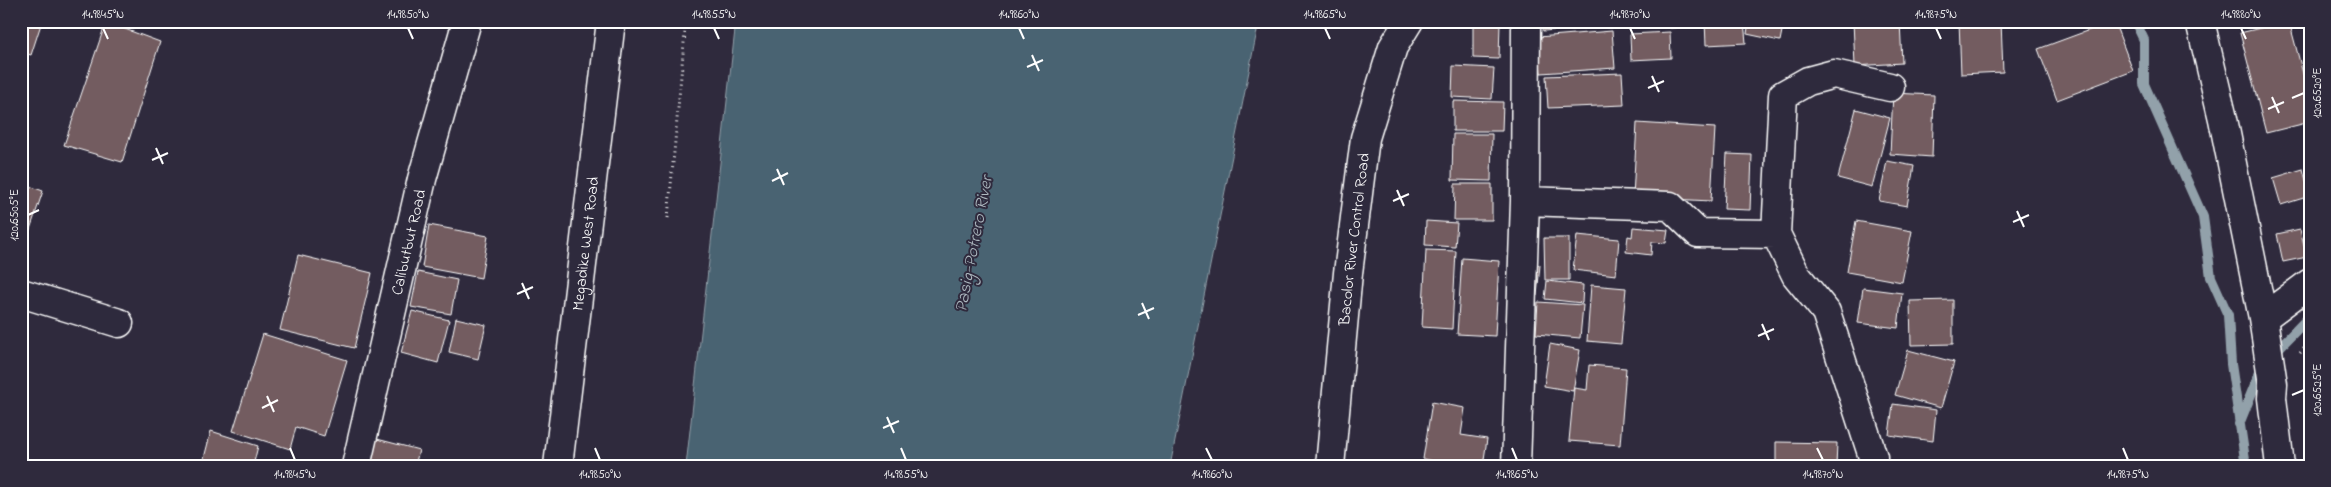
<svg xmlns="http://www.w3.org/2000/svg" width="2331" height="487" font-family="'Indie Flower',sans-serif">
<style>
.water{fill:#4a6372;stroke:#92a1aa}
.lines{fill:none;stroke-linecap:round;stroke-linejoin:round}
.stream{stroke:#92a1aa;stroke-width:10}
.building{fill:#735c61;stroke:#fff}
.minor-casing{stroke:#fff;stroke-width:31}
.tertiary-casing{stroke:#fff;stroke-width:31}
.path{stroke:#fff;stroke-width:3;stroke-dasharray:1 4;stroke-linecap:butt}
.minor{stroke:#2f2a3d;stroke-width:28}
.tertiary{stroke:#2f2a3d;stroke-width:28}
.ticks{fill:none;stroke:#fff;stroke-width:2}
.labels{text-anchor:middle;stroke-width:4;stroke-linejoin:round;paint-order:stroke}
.street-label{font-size:16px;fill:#fff;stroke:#2f2a3d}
.water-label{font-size:18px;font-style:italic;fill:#aeb9c0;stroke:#2f2a3d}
.neatline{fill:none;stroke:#fff;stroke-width:2}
.ticks-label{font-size:12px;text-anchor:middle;fill:#fff}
</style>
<rect width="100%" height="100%" fill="#2f2a3d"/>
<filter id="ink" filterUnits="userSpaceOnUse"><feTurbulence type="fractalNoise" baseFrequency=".02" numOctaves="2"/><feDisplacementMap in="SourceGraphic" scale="10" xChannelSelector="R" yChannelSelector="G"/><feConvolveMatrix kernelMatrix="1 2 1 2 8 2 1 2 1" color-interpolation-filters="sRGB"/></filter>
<g filter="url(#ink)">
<path class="water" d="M736,21H1259L1170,466H686Z"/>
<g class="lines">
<path class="stream" d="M2135,21L2144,40V84L2203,217L2211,277L2228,315L2231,364L2246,466
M2273,354L2310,316
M2239,424L2263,365"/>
</g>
<path class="building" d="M21,21H42L31,55L21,52Z
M1542,21H1614V25L1543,31Z
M1623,21H1666V24L1623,26Z
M1670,21H1698L1699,26L1670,28Z
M1705,21H1744L1746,43L1706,45Z
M1749,21H1784L1780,41L1747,34Z
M1853,21H1900L1902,63L1855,66Z
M1959,21H2001L2003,72L1961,74Z
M2114,21L2133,71L2057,100L2038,49Z
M2289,21L2310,100V122L2266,133L2240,33Z
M106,22L160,42L122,162L64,145Z
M1473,22L1500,23L1499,59L1473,58Z
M1612,31L1615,68L1541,73L1538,37Z
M1670,32L1671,58L1631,60L1630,34Z
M1453,66L1494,68L1492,99L1452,97Z
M1622,73L1624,105L1548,108L1546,76Z
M1893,93L1934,95L1932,157L1890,154Z
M1453,101L1503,102L1502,131H1453Z
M1856,109L1890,118L1872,187L1838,178Z
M1637,123L1715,128L1711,201L1633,197Z
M1453,134H1492L1491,181L1452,180Z
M1727,154L1752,155L1750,210L1724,209Z
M1887,161L1914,166L1907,206L1879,201Z
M2303,169L2310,196L2281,205L2273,178Z
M21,183L43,191L21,256Z
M1455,184H1492V220H1454Z
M1426,221L1457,223L1455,247L1425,245Z
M1856,221L1912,231L1902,282L1847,272Z
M429,225L488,236L481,278L422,267Z
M1633,227L1668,230L1666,243L1652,242L1651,255L1626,252L1628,236L1632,237Z
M2300,229L2307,257L2283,262L2277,234Z
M1577,235L1619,239L1616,275L1573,270Z
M1544,238H1569V280H1545Z
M1426,250L1456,251L1452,329L1422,327Z
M298,255L372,273L354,348L280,330Z
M1462,258L1499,261L1495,336L1457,334Z
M1532,264L1540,265L1537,296H1529Z
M418,272L457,280L451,314L411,307Z
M1547,281L1583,285L1582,303L1545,299Z
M1591,285L1626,288L1621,344L1587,341Z
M1863,288L1902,293L1898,328L1858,323Z
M1953,300V344L1911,345L1910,301Z
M1538,302L1583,305L1580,338L1536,334Z
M412,311L449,320L438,363L401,353Z
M456,318L486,325L478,359L449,352Z
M263,334L347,360L324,436L296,427L290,449L233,431Z
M1550,344L1580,350L1573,391L1544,386Z
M1908,350L1954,362L1941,408L1895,395Z
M1589,365L1626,368L1620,445L1569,441L1574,388L1587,390Z
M1432,402L1465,408L1461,435L1487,439L1483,466H1463L1423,459Z
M1893,404L1936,410L1933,441L1889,435Z
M211,431L258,446L253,466H202Z
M377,439L419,450L415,466H370Z
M1776,442L1837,443L1836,466H1776Z"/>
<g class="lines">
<g class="minor-casing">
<path id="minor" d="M2200,21L2223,119L2263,318L2273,384L2272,398L2280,466
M1525,201L1670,206L1698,233L1776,234L1796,275L1826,312L1873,457V466
M1776,234L1783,95L1808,81L1834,74L1890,87
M21,293L119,323
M2263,318L2310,283
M1516,466L1525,201L1526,21"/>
</g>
<g class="tertiary-casing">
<g id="tertiary">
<path id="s1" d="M356,466L422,179L467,21"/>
<path id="s2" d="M558,466L611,21"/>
<path id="s3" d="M1330,466L1348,273L1365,138L1393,47L1409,21"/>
</g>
</g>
<path class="path" d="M668,218L686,21
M2300,353L2310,341"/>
<use href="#minor" class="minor"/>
<use href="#tertiary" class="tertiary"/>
</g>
</g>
<path class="ticks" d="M103,28L108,39M408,28L413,39M714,28L719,39M1019,28L1024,39M1325,28L1330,39M1630,28L1635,39M1936,28L1941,39M2241,28L2246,39M1032,55L1039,71M1027,67L1043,60M1652,76L1659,92M1648,88L1664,81M2272,97L2279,113M2292,98L2304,93M2268,109L2284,102M156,148L163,164M152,160L168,153M777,169L784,185M772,181L788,173M1397,190L1404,206M1393,201L1409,194M2017,211L2024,227M28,215L39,210M2013,222L2029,215M522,283L529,299M517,294L533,287M1142,303L1149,319M1138,315L1154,308M1762,324L1769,340M1758,336L1774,329M2292,395L2304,390M267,396L274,412M262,408L278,400M887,417L894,433M883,428L899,421M290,448L295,460M595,448L600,460M901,448L906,460M1206,448L1212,460M1512,448L1517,460M1817,448L1823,460M2123,448L2128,460"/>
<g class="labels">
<g class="street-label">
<text dy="6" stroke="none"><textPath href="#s3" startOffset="228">Bacolor River Control Road</textPath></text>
<text dy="6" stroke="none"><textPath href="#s1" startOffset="230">Calibutbut Road</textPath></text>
<text dy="6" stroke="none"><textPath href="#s2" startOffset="224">Megadike West Road</textPath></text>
</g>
<g class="water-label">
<text transform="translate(973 244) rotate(-79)" y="6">Pasig-Potrero River</text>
</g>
</g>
<rect width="2331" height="487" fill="none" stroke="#2f2a3d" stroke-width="55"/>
<rect x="28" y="28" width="2276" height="432" class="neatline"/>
<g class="ticks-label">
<text x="103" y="18">14.9845°N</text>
<text x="408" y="18">14.9850°N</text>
<text x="714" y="18">14.9855°N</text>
<text x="1019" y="18">14.9860°N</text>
<text x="1325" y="18">14.9865°N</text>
<text x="1630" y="18">14.9870°N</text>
<text x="1936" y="18">14.9875°N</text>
<text x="2241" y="18">14.9880°N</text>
<text transform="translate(2317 93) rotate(-90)" y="4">120.6520°E</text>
<text transform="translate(14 215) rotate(-90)" y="4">120.6505°E</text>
<text transform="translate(2317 390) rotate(-90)" y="4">120.6525°E</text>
<text x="295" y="478">14.9845°N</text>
<text x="600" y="478">14.9850°N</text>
<text x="906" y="478">14.9855°N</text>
<text x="1212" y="478">14.9860°N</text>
<text x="1517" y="478">14.9865°N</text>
<text x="1823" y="478">14.9870°N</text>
<text x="2128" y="478">14.9875°N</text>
</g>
</svg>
